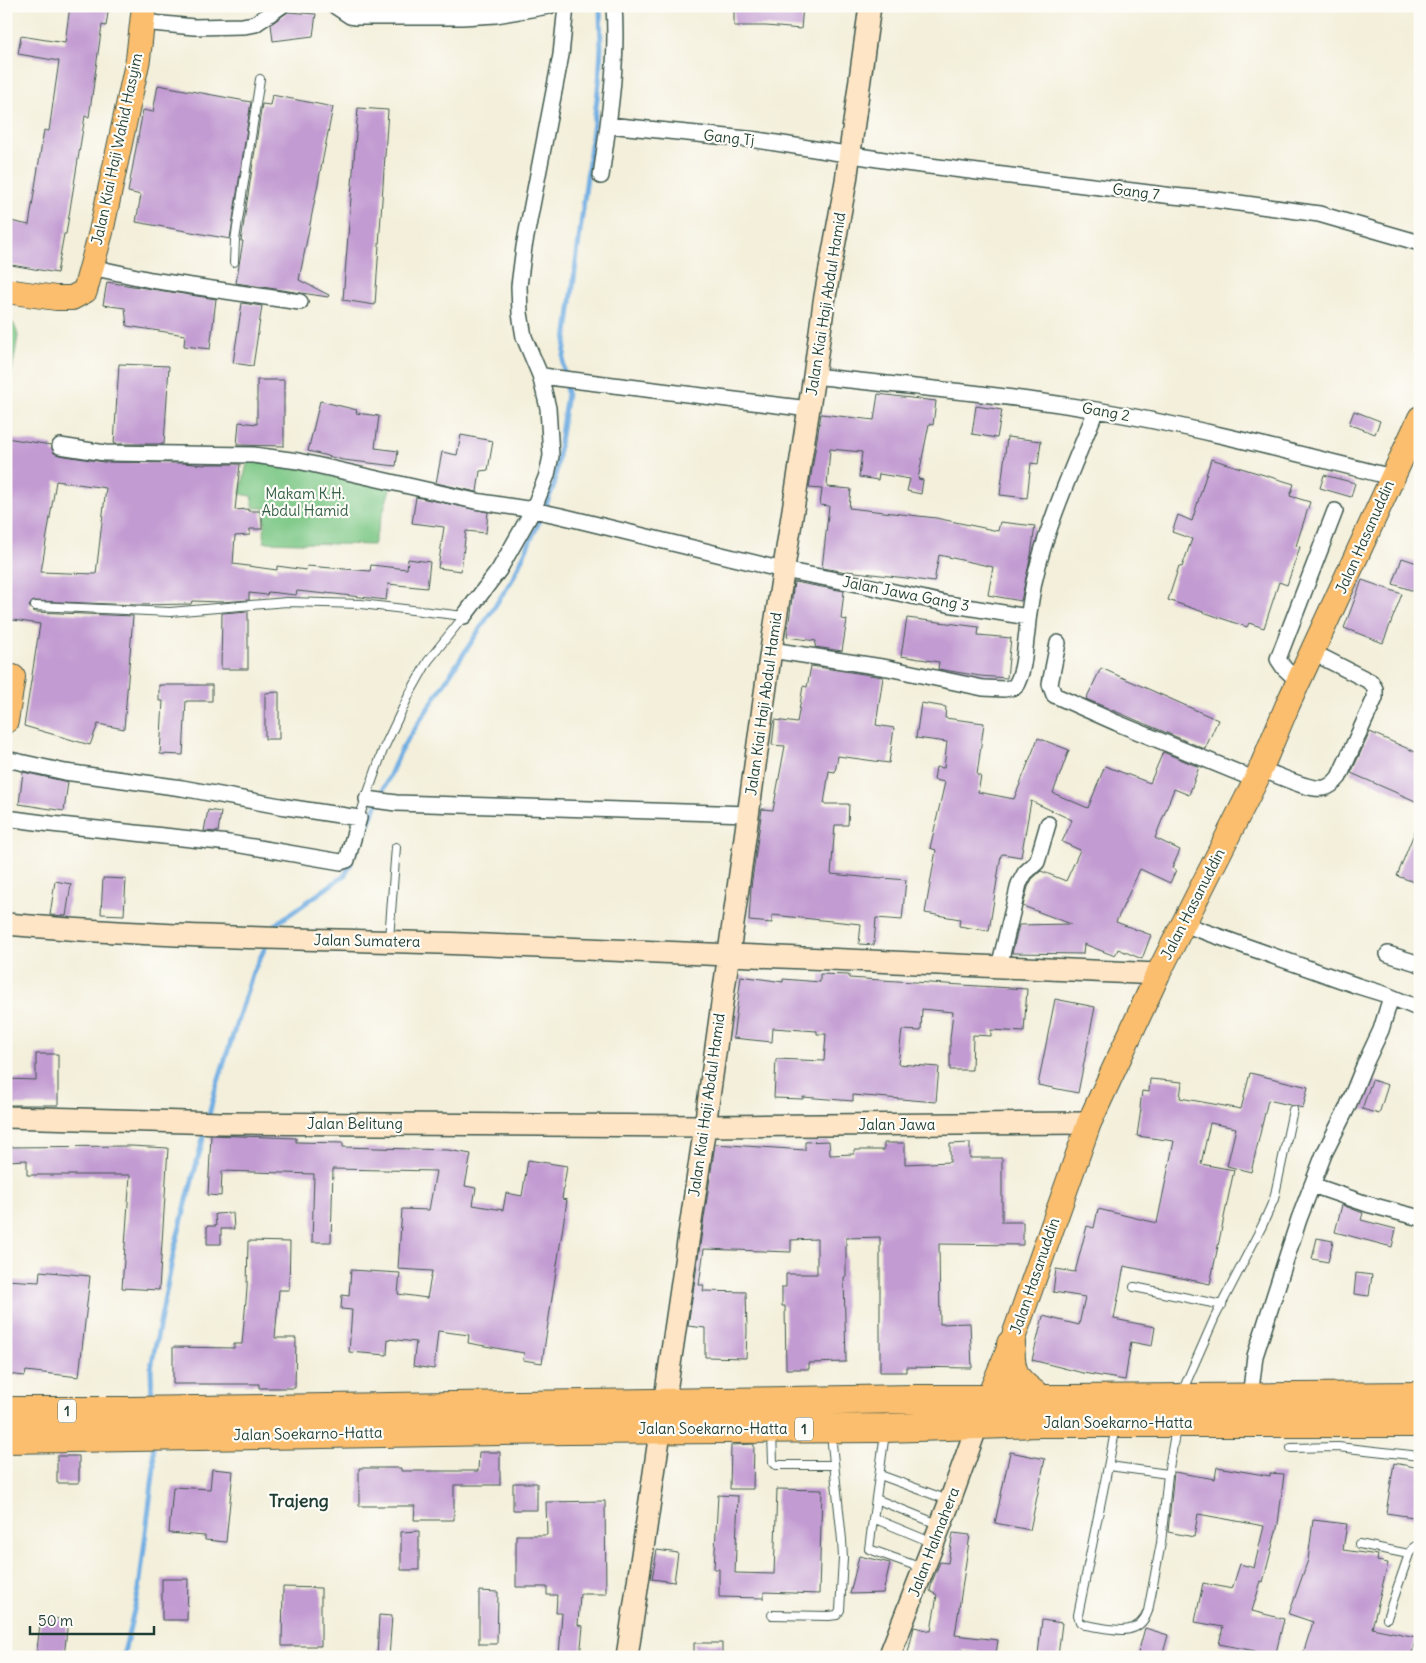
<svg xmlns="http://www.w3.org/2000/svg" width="1426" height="1663" font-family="Delius,sans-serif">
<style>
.green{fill:#7cc785;stroke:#4e825c}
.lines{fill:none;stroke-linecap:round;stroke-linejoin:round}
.stream{stroke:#70ade2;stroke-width:5}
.building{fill:#c29bd2;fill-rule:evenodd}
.lane-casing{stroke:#3f584d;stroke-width:10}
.street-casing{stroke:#3f584d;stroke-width:18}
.secondary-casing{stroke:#3f584d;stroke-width:24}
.primary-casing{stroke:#3f584d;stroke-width:26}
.highway-casing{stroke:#3f584d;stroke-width:30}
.lane{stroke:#fff;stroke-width:8}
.street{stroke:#fff;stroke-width:15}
.secondary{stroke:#fde5c5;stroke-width:21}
.primary{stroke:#fabe6e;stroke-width:24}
.highway{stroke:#fabe6e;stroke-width:28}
.labels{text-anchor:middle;stroke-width:4.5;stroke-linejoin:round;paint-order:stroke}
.shield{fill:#fdfcf7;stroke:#62766e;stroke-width:1}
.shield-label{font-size:14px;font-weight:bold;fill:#1f3d34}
.street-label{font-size:15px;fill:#1f3d34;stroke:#fdfcf7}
.park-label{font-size:15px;fill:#366048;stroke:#fdfcf7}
.quarter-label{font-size:18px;font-weight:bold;fill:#1f3d34;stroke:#fdfcf7}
</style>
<rect width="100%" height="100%" fill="#fdfcf7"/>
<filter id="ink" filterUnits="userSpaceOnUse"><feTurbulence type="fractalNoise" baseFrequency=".02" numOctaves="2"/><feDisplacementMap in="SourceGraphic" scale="10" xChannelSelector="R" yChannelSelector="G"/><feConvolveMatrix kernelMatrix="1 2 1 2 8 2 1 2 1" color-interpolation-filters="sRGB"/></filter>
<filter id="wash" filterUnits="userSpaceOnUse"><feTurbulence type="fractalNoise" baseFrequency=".0096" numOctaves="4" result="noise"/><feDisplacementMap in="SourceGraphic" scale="20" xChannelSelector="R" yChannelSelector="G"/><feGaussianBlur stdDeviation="1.12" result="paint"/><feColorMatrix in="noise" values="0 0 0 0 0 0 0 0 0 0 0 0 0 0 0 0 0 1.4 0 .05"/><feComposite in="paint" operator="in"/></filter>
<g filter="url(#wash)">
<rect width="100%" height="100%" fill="#f3efda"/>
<path class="green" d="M6,317C14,321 16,328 18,336L6,406Z
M249,455L392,483L373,545L264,542L265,508H254L251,496L240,494Z"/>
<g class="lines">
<path class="stream" d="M356,851L402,748L512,580L538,524L554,485L567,393L563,364L599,83L601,48L600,6
M272,932L276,924L345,875L351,863
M208,1119L215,1091L253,972L268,942
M152,1402L151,1368L175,1246L206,1127
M123,1657L139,1589L154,1467L153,1446"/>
</g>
<g id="blocks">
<path class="building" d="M70,6H109L106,26L102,25L89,117L85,116L66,234H64L57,273L6,264V220L29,225L44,130L49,131L59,61L18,54L21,36L65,43Z
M734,6H803L801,29L766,26H734Z
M288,12L316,14L313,36L273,41L271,24Z
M158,85L251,102L230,239L136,222L141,195L128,192L143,110L153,112Z
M272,95L333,107L299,280L329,295L328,297L236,283L243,241H241L262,104L270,105Z
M358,108L388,110L375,305L343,300Z
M107,282L216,299L210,349L184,346L185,335L127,326L125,308L103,305Z
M242,303L262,306L253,366L233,363Z
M119,364L169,366L164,444H114Z
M257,380H284V446L237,445L239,422L257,424Z
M878,394L936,401L933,425L929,424L918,479L923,480L921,494L907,491L910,479L879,474L878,480L859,477L862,452L830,449L827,487L851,489L849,508L936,518L998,531L1000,522L1035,526L1031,555L1021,601L988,595L993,567L939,555L934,582L906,578L847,571V572L822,568L829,506L820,505L822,489L809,488L821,414L874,420Z
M320,401L357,410L356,413L379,416L375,448L398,451L396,466L343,460L308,451Z
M976,406L1002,410L997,438L972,434Z
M1354,411L1380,421L1375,434L1349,424Z
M461,435L493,441L488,470L480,471L477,492L436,483L442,452L457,455Z
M1007,437L1041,441L1038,464L1031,463L1027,498L1000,495Z
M6,438L51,445L54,453L59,455L104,462L183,463L205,465V464H240L235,510L248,509V511H262V529H250V535L235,536L233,564L277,570V566L306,570L307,566L370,571L371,565L407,569L408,559L430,562L427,588L388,584L386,600L326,593V594L297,591L296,595L268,592L267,595L249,593V600L222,602L192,601L191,604L137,605L33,601L29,606L32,610L35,612L133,616L124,729L98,724L90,745L24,726L40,624L6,619ZM56,481L106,488L96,574L41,572Z
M1211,459L1294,484L1290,496L1310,502L1296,546L1300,547L1287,585L1279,582L1264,628L1249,623L1247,627L1168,600L1179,566L1182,567L1192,539L1172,532L1178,515L1192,521Z
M1324,475L1355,483L1351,497L1320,488Z
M416,497L488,512L486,533L466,531L461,571L438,568L444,527L412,523Z
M1402,558L1420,564V593L1393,584Z
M1362,580L1402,594L1383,643L1344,628Z
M794,582L844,591L841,619L847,620L842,651L815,647L816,641L787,637Z
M248,611V669H221L222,613Z
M907,618L979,627L978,635L1011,638L1007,678L980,676L938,669L939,662L901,656Z
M811,666L883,677L876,725L894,728L889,763L838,756L835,772L829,771L824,804H849L848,825H835L831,874L882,879L883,878L906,880L902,920L876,918L874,945L859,944L861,924L772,915V923L749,921L751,887L762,809L773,810L785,746L772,745L775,720L797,723L803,686L807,687Z
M1101,668L1218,720L1205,749L1086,699Z
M159,685H212V701H186L183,755L160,754L163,701H159Z
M279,692V739H265V693Z
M921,703L946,707L945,718L984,723L977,775L981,776L978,792L1014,799L1038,738L1069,750L1053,793L1088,808L1105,766L1150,783L1163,752L1199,767L1189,795L1174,789L1155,838L1180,850L1172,868L1176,870L1170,883L1140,869L1116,922L1151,935L1142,959L1118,949L1115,956L1084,944L1083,954L1012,953L1019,925L1071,924L1023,906L1028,887L1032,879L1041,871L1066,881L1080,850L1062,842L1072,820L1031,801L1021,857L1003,854L1001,855L989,931L959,926L960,919L925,913L936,850L930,848L945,782L934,780L936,767L944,768L947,742L916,738Z
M1370,732L1420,754V803L1351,773Z
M23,772L68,782L64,811L19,804Z
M208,810L221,812L218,832L204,831Z
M1419,821H1420V884L1397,876Z
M103,878L126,879L124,915L101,914Z
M55,881L71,884L66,916L50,915Z
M820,974L849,975V978L1027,989L1024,1032L991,1030V1036L973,1035L972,1070H950V1039L953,1012L922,1009L921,1031L902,1030L898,1064L939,1067L936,1102L853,1095V1101L803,1097V1099L774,1098L776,1059L824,1061L826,1034H817V1031L773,1028L772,1042L733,1038L741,976L783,982V979L820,982Z
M1055,999L1095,1007L1078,1093L1038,1085Z
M36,1054H58V1105H6V1079L36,1080Z
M1250,1073L1308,1087L1303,1108L1268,1100L1251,1172L1227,1166L1236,1128L1210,1123L1201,1164L1234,1170L1210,1284L1124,1266L1114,1319L1155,1327L1152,1346L1131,1342L1125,1380L1083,1373L1032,1360L1043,1316L1079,1325L1085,1297L1053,1292L1056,1269L1075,1272L1087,1226L1094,1228L1098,1209L1157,1223L1174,1141L1137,1136L1141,1109L1140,1108L1142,1091L1149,1092L1150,1079L1182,1082L1180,1098L1241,1109Z
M1372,1080L1388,1085L1379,1114L1362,1109Z
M211,1135L296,1138V1142L343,1143V1147L448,1150L471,1154L465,1186L476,1188L473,1205L503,1210L506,1193L522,1196L528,1160L567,1166L562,1199L567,1200L542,1363L523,1360L524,1353L468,1343L469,1335L438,1331L434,1369L413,1366L416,1342L388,1339L387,1355L349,1352L352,1310L341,1309L342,1295L349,1296L351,1270L400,1273L398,1294L427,1298L432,1271L398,1269L402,1209L429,1210L436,1171L333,1169L331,1242H312L314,1174L222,1171L221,1196L208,1195Z
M829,1141L830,1155L854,1154V1150H884V1143H905V1164L950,1162V1144L970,1143V1158H1002V1222H1023V1245L939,1244L940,1324L970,1323L972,1368L906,1367V1372H880V1237L846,1238V1277H844L846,1362L809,1363V1369H786L785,1306H782V1287H786V1274H817V1239L791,1240V1252L704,1249L699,1285H704L703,1291L746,1292L747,1331L746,1358L705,1357V1328L688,1326L715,1144L805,1150V1142Z
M131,1146L168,1148L159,1290L122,1288L130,1175H27V1160L7,1161V1147Z
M1342,1205L1363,1213L1361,1220L1396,1229L1392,1247L1335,1232Z
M233,1213L234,1229H221V1244H207V1226H216L215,1214Z
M1317,1238L1333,1241L1328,1262L1312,1259Z
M248,1241L290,1242L289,1290H279L275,1338H296L295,1388H259V1384H173V1347L234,1348V1344H242L247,1289Z
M40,1271L90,1276L79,1377L26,1371L25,1376L6,1374V1280L39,1282Z
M1356,1273L1372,1275L1369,1296L1354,1294Z
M754,1444L753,1489H730L731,1445Z
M479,1452H500V1485H454V1520H414L415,1506H359V1468H401V1471H478Z
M1010,1452L1045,1459L1030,1530L995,1523Z
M57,1456H79V1483H57Z
M1394,1463L1420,1468V1518L1386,1513Z
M1217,1467L1270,1476V1473L1284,1474L1278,1524L1263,1582L1261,1581L1252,1611L1284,1619L1275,1657H1253L1255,1651L1219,1644L1223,1627L1195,1622L1203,1583L1232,1589L1240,1564L1254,1568L1264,1526L1198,1514L1194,1537L1168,1532L1174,1472L1215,1479Z
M212,1469L233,1471L226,1542L205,1540V1536L169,1533L173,1487L210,1489Z
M513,1483H537V1510H513Z
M777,1489L822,1490L819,1594L764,1592V1598L719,1597V1569H714L718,1495L738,1496L735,1573L774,1574Z
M605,1501L606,1594H580L578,1625L583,1626L580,1657H559L562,1613H556L557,1595H547V1587H516V1535H547L546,1502Z
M1313,1520L1347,1524L1343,1550L1378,1555L1377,1561L1388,1563L1372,1628L1416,1637L1411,1657H1302L1313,1622L1289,1614L1308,1560Z
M419,1531V1570H401V1532Z
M953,1533L970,1535L955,1635L998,1640L996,1654L962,1650L960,1657H907L914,1627L931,1631L937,1595L930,1591L932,1582L940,1562L948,1563Z
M657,1550L678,1553L674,1582L652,1579Z
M859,1556L890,1563L883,1593L850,1594Z
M162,1579H188L187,1620H162Z
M283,1587L321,1588V1646H282Z
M479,1591L498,1592L497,1644H479Z
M379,1615L392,1616L389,1657H377Z
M41,1617L68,1620L64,1657H36Z
M1042,1620L1062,1623L1058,1656L1038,1654Z
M1145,1628L1168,1635L1162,1657H1137Z
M694,1643H722V1657H694Z"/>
</g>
</g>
<g filter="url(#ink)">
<use href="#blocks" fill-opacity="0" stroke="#3f584d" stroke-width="1"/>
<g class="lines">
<g class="lane-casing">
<path id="lane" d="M234,262L235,240L260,79
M35,606L170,612L287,602L361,604L464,616L428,661L410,693L383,750L359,818
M389,939L396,847
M1134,1287L1222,1305
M1182,1392L1215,1317L1262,1226L1274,1199L1293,1110
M1116,1427L1078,1615L1080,1622L1085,1625C1109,1628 1138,1640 1148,1611L1161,1543L1168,1474L1176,1428
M772,1433L773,1462L776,1465H834
M885,1433L869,1549L922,1568
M1291,1448L1338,1447L1420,1456
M1109,1466L1168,1474
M880,1475L948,1500
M876,1499L940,1525
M873,1518L931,1542
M1359,1544L1409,1554
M772,1615L829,1616L837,1615L840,1610L843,1558L842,1540L831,1434
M1387,1618L1409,1554L1414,1547L1420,1544"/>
</g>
<g class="street-casing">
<path id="street" d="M335,6L350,16L356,17H462L496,15L549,6
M142,22L194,27L243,26L255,24L281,6
M608,125L757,140L897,162L1173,196L1217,200L1319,214L1420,243
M601,176C609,119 618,63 614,6
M91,267L151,280L300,302
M540,375L556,378L809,409
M814,376C908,387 1003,394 1096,410C1196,427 1294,453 1392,477
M60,446L105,453L253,455L298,461L475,501L533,510L561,516L783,570L863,585L948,604L1028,617
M464,616L499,570L533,510L547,475L551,456L548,408L540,375L524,337L520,313L519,286L524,247L561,55L566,6
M1058,643L1050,684L1054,695L1117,723L1256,780
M771,650L888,668L983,688L1004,689L1015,687C1025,670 1024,651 1027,632C1028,615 1031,599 1034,582C1047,523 1074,466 1096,410
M1298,681L1284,668L1278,659L1335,511
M6,759L65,772L182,788L280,806L359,818L347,860L341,862L229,843L51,824L6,818
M1260,769C1276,774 1308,791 1324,788C1330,787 1335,782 1339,777L1375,698V689L1371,682L1312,652
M367,799L396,803L748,814
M1183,924L1358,986L1384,994L1420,1009
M1388,954L1420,964
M999,967L1019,884L1025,873L1037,862L1048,824
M1312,1185L1367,1204L1420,1218
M1250,1398L1255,1356L1299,1219L1324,1154L1347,1108L1364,1066L1381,1030L1391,997"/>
</g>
<g class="secondary-casing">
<path id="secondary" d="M6,924C158,938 311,938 464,944C695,952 927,964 1158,974
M6,1117L222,1123L705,1126L1089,1123
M627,1657L705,1126L771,650L814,376L824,302L846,181L870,6
M889,1657L950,1501L977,1426"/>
</g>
<g class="primary-casing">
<path id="primary" d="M6,291L56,298H72L85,291L101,232L138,59L144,6
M6,677H13L6,721
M981,1415L1011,1344L1089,1123L1158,974L1256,780L1288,704L1420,418"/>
</g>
<g class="highway-casing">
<path id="highway" d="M1011,1344C1009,1374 1016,1382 1041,1399
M6,1411H128L913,1399H1068L1420,1396
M6,1439L570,1430L886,1428L1040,1423H1420"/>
</g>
<use href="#lane" class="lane"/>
<use href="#street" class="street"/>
<use href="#secondary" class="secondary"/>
<use href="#primary" class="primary"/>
<use href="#highway" class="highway"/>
</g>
</g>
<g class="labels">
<g class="shield">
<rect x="58" y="1399.5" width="18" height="23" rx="4"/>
<rect x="795" y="1417.5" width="18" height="23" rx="4"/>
</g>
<g class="shield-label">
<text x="67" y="1416">1</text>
<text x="804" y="1434">1</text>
</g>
<g class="street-label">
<text transform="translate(729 138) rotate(6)" y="5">Gang Tj</text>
<text transform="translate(117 149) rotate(-78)" y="5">Jalan Kiai Haji Wahid Hasyim</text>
<text transform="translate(1136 192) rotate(7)" y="5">Gang 7</text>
<text transform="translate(826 304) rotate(-81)" y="5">Jalan Kiai Haji Abdul Hamid</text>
<text transform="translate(1106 412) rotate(10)" y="5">Gang 2</text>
<text transform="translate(1365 537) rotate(-66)" y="5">Jalan Hasanuddin</text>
<text transform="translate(906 594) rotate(11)" y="5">Jalan Jawa Gang 3</text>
<text transform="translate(764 704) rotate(-82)" y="5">Jalan Kiai Haji Abdul Hamid</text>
<text transform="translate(1193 904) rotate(-63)" y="5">Jalan Hasanuddin</text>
<text transform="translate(367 941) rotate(1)" y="5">Jalan Sumatera</text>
<text transform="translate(707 1105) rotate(-82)" y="5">Jalan Kiai Haji Abdul Hamid</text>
<text x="355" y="1129">Jalan Belitung</text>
<text x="897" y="1130">Jalan Jawa</text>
<text transform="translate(1035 1276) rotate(-71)" y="5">Jalan Hasanuddin</text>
<text x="1118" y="1428">Jalan Soekarno-Hatta</text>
<text x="713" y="1434">Jalan Soekarno-Hatta</text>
<text transform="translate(308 1434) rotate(-1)" y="5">Jalan Soekarno-Hatta</text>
<text transform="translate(934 1542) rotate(-69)" y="5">Jalan Halmahera</text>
</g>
<g class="park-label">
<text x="305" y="499">Makam K.H.<tspan x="305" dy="17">Abdul Hamid</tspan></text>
</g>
<g class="quarter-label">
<text x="299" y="1507">Trajeng</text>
</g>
</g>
<rect width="1426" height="1663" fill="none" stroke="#fdfcf7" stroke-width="25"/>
<path d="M30 1626v8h124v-8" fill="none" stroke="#1f3d34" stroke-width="2.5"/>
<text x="38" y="1626" font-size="15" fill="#1f3d34" stroke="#fdfcf7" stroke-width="4" paint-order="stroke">50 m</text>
</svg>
